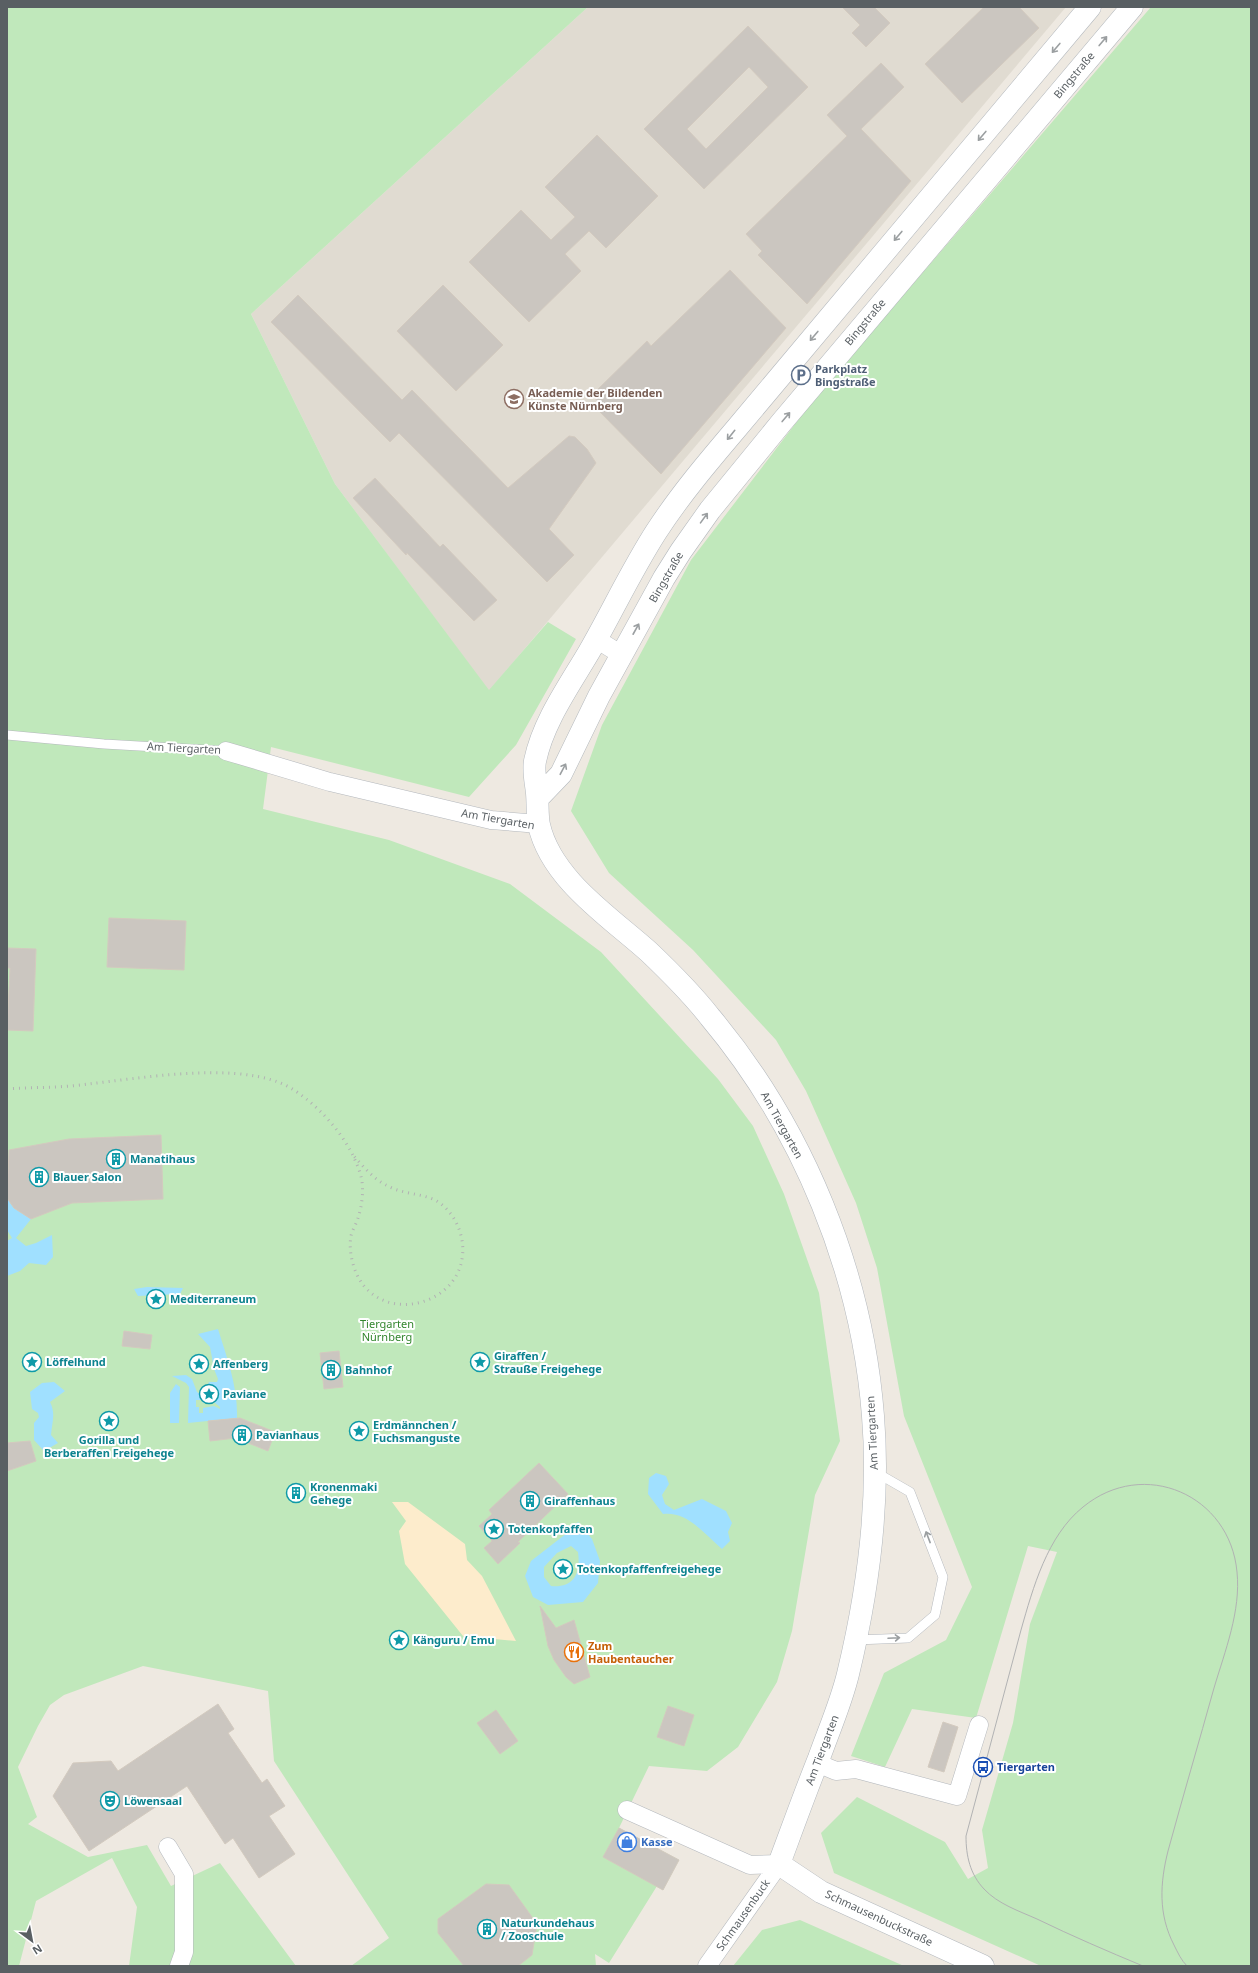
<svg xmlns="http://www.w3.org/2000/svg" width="1258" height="1973" font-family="'Noto Sans',sans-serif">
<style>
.education{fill:#e0dbd1}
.green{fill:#c0e8bb}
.sand{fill:#fdeccc}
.water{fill:#a0e0ff;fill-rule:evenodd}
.building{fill:#cbc6c0;stroke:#d3cabf;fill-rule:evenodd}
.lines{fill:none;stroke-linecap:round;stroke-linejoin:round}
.lane-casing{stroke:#b4b8bd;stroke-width:10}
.street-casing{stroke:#b4b8bd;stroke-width:19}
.secondary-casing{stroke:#b3b8bd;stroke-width:23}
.lane{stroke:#fff;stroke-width:9}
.street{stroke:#fff;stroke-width:18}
.secondary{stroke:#fff;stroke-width:22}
.tram{stroke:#b1b2b3;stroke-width:1}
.rail{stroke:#b1b2b3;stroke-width:3;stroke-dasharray:1 5;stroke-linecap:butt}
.oneway{stroke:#9b9fa1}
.labels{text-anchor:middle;stroke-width:4;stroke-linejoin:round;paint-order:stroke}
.street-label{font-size:11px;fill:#595f63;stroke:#fff}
.service-label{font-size:11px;font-weight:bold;fill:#4e5e75;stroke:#fff;text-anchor:start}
.education-label{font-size:11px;font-weight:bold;fill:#785e54;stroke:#fff;text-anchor:start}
.culture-label{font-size:11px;font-weight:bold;fill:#0d838f;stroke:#fff;text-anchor:start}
.park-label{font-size:11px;fill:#33862e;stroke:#fff}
.food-label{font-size:11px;font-weight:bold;fill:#c56008;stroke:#fff;text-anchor:start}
.transit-label{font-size:11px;font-weight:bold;fill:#164399;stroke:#fff;text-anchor:start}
.shop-label{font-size:11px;font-weight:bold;fill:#366cbe;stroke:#fff;text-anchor:start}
</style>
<rect width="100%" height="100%" fill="#eee9e1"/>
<path class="education" d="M588,7H1066L489,691L335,484L251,314Z"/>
<path class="green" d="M7,7H588L251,314L335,484L489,690L548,622L576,639L516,745L469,797L271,747L263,809L389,840L510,884L601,952L718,1079L753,1126L784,1194L819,1293L840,1441L815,1495L792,1631L777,1682L738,1747L707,1771L649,1766L619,1828L679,1860L663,1890L657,1886L609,1963L595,1954L596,1966H351L389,1938L274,1761L268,1691L143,1666L64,1695L50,1705L38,1726L18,1767L37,1817L28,1824L88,1857L147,1845L171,1886L220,1863L296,1966H129L137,1907L112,1858L36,1901L19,1966H7Z
M1151,7H1251V1966H1041L834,1873L821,1833L857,1797L945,1842L968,1879L988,1868L982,1830L1013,1723L1030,1624L1057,1552L1028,1546L976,1718L912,1709L885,1767L851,1756L884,1673L946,1640L972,1587L904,1416L877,1268L856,1203L806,1091L776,1040L693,950L609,873L571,811L602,725L691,560L815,398Z
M800,1920L904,1966H733L762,1930Z"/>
<path class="sand" d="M392,1502H408L465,1544L467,1560L482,1576L516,1641L463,1636L405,1564L399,1531L406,1521Z"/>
<path class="water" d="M7,1198L14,1208L31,1219L16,1238L26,1246L36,1243L52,1235L53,1257L46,1265L29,1263L20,1271L7,1276V1241L12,1238L7,1230Z
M147,1287L183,1288L180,1294L138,1296L134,1289Z
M218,1329C227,1358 238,1387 237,1418L188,1423L189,1387L186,1383L172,1376L186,1375L192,1379L197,1392L200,1394L205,1393L209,1382H217L218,1379L214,1369L210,1347L198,1334ZM196,1400H202L203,1403L213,1401L220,1407V1409L214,1406L203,1408V1413H199V1407H196Z
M54,1382L65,1391L50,1402C56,1414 52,1422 51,1435L58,1443L44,1451L34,1440V1423L39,1417L38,1413L32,1409L30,1392L42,1383Z
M176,1384L180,1387L179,1423H170V1393Z
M656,1473L666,1476L669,1484L662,1495L665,1504L674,1510L702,1499L726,1511L732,1523L728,1532L730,1541L722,1549C704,1534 688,1511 663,1514L648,1494L649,1478Z
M578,1522L592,1539L600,1561L598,1583L583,1602L548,1605L533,1597L525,1576L531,1561L567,1533ZM571,1546L578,1552C581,1573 574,1588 551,1586L544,1577V1567L557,1553Z"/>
<path class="building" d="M842,7H874L890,23L866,47L852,33L860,25Z
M984,7H1019L1039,28L962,103L925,64Z
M748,26L808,87L704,189L644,129ZM749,67L768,87L706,149L687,129Z
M881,63L904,87L861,129L911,181L807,304L758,255L762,251L746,234L847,136L827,115Z
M597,135L658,196L606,248L589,231L565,254L581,271L529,322L469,262L521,210L551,240L575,217L545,187Z
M730,270L786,328L661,474L599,411L603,407L592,395L647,341L651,346Z
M443,285L503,345L456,391L397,331Z
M298,295L402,400L412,390L508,488L569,436L575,437L587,449L596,463L549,529L574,555L547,582L399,433L390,442L271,322Z
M375,478L440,547L443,544L497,600L474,621L407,553L406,555L353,498Z
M109,918L186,921L184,970L107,967Z
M7,948L36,949L33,1031L7,1030L10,968H7Z
M161,1135L163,1199L72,1203L31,1219L14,1208L7,1198L9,1150L69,1139Z
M124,1331L152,1335L150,1349L122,1346Z
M339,1351L343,1387L324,1389L320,1353Z
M240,1418L275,1432L268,1451L236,1438L210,1441L208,1421Z
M30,1441L36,1461L7,1471V1443Z
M539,1463L568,1494L518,1542L520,1543L498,1564L484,1548L492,1541L479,1526L492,1514L489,1510Z
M540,1606L556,1628L574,1620L590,1677L574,1684L566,1677L554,1660L548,1646Z
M218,1704L234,1729L228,1733L262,1783L267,1779L285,1806L269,1816L295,1854L259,1878L233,1838L225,1844L187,1786L89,1851L53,1796L73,1763L111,1761L118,1771Z
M668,1706L694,1715L684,1746L657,1737Z
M496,1710L518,1741L500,1754L477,1723Z
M943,1722L958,1727L944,1772L928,1767Z
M619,1828L679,1860L663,1890L603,1857Z
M486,1884L509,1885L537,1924L532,1955L518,1966H464L438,1933V1919Z"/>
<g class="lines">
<g class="lane-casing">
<path id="lane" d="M7,735L104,744L226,751
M855,1640L908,1638L935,1615L943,1577L910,1492L877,1473"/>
</g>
<g class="street-casing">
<path id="street" d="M596,639L622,655
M226,751L330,782L491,820L539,824
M817,1763L836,1771L856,1769L957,1796L979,1725
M627,1810L750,1865L779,1864
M168,1847L184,1874V1952L179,1966
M707,1966L779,1864"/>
</g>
<g class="secondary-casing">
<path id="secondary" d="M538,798L561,774L599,696L664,578L681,551L710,510L781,423L1132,7
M983,1966L821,1892L779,1864C792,1829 805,1793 819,1758C829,1730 841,1703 848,1674C868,1591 880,1502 873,1416C862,1272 803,1128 710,1017C692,994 670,972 649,952C610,917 551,879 539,825C537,815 538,804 537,793C536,783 533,771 535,761C543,722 569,686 589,652C612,612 631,571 656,532C680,495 708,462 736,429L1090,7"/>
</g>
<use href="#lane" class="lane"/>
<use href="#street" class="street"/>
<use href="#secondary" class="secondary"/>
<path class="tram" d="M1143,1966C1107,1951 1072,1936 1037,1919C1019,1911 998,1904 984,1889C970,1874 966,1856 966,1836L1021,1630C1033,1588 1047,1536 1083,1507C1144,1457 1230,1495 1237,1572C1241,1611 1225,1651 1214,1688C1199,1742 1183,1796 1168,1851C1160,1883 1158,1914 1174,1945C1178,1953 1181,1960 1187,1966"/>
<path class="rail" d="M7,1089C34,1087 61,1088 88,1084C143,1078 226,1063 278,1082C295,1088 312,1103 324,1115C340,1132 353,1151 360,1173C365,1188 362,1207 357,1221C355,1226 352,1231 351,1236C348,1252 354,1274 364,1286C393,1321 455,1303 462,1259C466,1237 455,1211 435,1200C420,1193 402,1194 388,1186C373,1179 363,1166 352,1154"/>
</g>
<defs><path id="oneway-shaft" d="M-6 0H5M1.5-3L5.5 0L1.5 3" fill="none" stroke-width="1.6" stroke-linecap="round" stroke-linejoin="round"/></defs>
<g class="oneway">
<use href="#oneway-shaft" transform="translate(1103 41) rotate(-50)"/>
<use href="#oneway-shaft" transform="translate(1056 48) rotate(130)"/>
<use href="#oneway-shaft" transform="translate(982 136) rotate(130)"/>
<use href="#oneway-shaft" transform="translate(898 236) rotate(130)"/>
<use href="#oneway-shaft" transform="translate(814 336) rotate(130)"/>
<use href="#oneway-shaft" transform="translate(786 417) rotate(-50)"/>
<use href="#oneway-shaft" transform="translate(731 435) rotate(129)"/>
<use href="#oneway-shaft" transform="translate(704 518) rotate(-54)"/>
<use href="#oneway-shaft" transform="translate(636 629) rotate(-61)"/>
<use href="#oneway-shaft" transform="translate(563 769) rotate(-62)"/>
<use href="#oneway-shaft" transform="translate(928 1537) rotate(-111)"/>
<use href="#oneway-shaft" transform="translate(894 1638) rotate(-3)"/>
</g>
<defs>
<g id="parking-ring" transform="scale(1)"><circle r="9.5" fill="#fff" stroke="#5c6f8a" stroke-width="1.5"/><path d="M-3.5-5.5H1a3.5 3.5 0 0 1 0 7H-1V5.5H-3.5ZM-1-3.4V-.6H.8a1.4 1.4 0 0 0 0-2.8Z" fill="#5c6f8a"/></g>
<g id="university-ring" transform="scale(1)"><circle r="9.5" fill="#fff" stroke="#8d6e63" stroke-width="1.5"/><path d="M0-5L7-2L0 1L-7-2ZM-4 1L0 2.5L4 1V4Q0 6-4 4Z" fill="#8d6e63"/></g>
<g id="building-ring" transform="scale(1)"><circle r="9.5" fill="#fff" stroke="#0f9aa8" stroke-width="1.5"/><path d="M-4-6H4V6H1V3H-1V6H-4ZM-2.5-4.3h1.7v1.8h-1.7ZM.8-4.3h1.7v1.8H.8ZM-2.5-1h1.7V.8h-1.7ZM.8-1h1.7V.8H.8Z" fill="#0f9aa8"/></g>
<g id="sight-ring" transform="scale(1)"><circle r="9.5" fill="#fff" stroke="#0f9aa8" stroke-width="1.5"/><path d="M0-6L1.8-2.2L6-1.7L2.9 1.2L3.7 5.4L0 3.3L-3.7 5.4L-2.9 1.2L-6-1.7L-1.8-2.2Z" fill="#0f9aa8"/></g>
<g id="restaurant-ring" transform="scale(1)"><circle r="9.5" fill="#fff" stroke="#e8710a" stroke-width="1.5"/><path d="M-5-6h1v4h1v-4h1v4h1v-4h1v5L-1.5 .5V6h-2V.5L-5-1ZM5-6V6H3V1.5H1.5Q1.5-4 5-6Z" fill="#e8710a"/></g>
<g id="bus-ring" transform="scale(1)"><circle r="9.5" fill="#fff" stroke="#1a4fb4" stroke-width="1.5"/><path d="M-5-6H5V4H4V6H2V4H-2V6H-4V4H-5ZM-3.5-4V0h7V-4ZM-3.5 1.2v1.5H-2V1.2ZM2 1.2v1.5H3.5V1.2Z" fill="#1a4fb4"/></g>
<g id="theatre-ring" transform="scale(1)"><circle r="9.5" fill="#fff" stroke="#0f9aa8" stroke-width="1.5"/><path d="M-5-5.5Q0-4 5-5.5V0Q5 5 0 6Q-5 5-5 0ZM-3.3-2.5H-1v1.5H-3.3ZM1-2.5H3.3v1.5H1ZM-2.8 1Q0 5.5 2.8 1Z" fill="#0f9aa8"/></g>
<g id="shop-ring" transform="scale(1)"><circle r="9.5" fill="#fff" stroke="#3f7fe0" stroke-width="1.5"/><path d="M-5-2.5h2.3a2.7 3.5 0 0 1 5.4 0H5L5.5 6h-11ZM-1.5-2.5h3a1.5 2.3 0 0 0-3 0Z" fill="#3f7fe0"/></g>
</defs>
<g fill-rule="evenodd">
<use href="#parking-ring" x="801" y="375"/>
<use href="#university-ring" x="514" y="399"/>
<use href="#building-ring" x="116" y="1159"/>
<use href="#building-ring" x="39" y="1177"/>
<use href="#sight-ring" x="156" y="1299"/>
<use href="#sight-ring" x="32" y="1362"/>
<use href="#sight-ring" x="480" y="1362"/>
<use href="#sight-ring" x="199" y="1364"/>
<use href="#building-ring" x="331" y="1370"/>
<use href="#sight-ring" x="209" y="1394"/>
<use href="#sight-ring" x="109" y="1421"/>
<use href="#sight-ring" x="359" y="1431"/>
<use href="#building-ring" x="242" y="1435"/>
<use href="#building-ring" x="296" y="1493"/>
<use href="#building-ring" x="530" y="1501"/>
<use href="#sight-ring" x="494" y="1529"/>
<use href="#sight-ring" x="563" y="1569"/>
<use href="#sight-ring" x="399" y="1640"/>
<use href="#restaurant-ring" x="574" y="1652"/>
<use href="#bus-ring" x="983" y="1767"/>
<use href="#theatre-ring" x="110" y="1801"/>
<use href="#shop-ring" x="627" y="1842"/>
<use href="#building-ring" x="487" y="1929"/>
</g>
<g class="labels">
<g class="street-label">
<text transform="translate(1074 75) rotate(-50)" y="4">Bingstraße</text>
<text transform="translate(865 322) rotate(-50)" y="4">Bingstraße</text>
<text transform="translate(666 577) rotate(-60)" y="4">Bingstraße</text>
<text transform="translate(184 748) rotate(3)" y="4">Am Tiergarten</text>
<text transform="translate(498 819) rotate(10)" y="4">Am Tiergarten</text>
<text transform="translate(782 1125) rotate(61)" y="4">Am Tiergarten</text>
<text transform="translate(872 1433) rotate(-93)" y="4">Am Tiergarten</text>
<text transform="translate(822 1750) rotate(-69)" y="4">Am Tiergarten</text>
<text transform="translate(743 1915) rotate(-55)" y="4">Schmausenbuck</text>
<text transform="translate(879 1918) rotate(25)" y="4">Schmausenbuckstraße</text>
</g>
<g class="service-label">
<text x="815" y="373">Parkplatz<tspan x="815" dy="13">Bingstraße</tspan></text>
</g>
<g class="education-label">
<text x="528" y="397">Akademie der Bildenden<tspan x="528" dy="13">Künste Nürnberg</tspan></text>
</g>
<g class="culture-label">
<text x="130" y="1163">Manatihaus</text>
<text x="53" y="1181">Blauer Salon</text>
<text x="170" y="1303">Mediterraneum</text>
<text x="494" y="1360">Giraffen /<tspan x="494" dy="13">Strauße Freigehege</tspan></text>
<text x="46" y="1366">Löffelhund</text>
<text x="213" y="1368">Affenberg</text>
<text x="345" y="1374">Bahnhof</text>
<text x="223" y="1398">Paviane</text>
<text x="373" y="1429">Erdmännchen /<tspan x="373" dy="13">Fuchsmanguste</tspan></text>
<text x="256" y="1439">Pavianhaus</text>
<text x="109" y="1444" text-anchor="middle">Gorilla und<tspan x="109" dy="13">Berberaffen Freigehege</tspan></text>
<text x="310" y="1491">Kronenmaki<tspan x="310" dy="13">Gehege</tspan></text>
<text x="544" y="1505">Giraffenhaus</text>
<text x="508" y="1533">Totenkopfaffen</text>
<text x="577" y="1573">Totenkopfaffenfreigehege</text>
<text x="413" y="1644">Känguru / Emu</text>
<text x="124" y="1805">Löwensaal</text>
<text x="501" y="1927">Naturkundehaus<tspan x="501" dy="13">/ Zooschule</tspan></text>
</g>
<g class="park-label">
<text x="387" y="1328">Tiergarten<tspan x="387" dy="13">Nürnberg</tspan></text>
</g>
<g class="food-label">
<text x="588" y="1650">Zum<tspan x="588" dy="13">Haubentaucher</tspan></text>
</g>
<g class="transit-label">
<text x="997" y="1771">Tiergarten</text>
</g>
<g class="shop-label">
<text x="641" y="1846">Kasse</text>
</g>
</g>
<rect width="1258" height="1973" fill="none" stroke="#595f63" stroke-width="16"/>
<g transform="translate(32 1941) rotate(148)" stroke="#ffffff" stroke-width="3" paint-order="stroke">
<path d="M0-3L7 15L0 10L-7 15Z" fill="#595f63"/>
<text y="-6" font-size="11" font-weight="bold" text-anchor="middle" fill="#595f63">N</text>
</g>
</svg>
